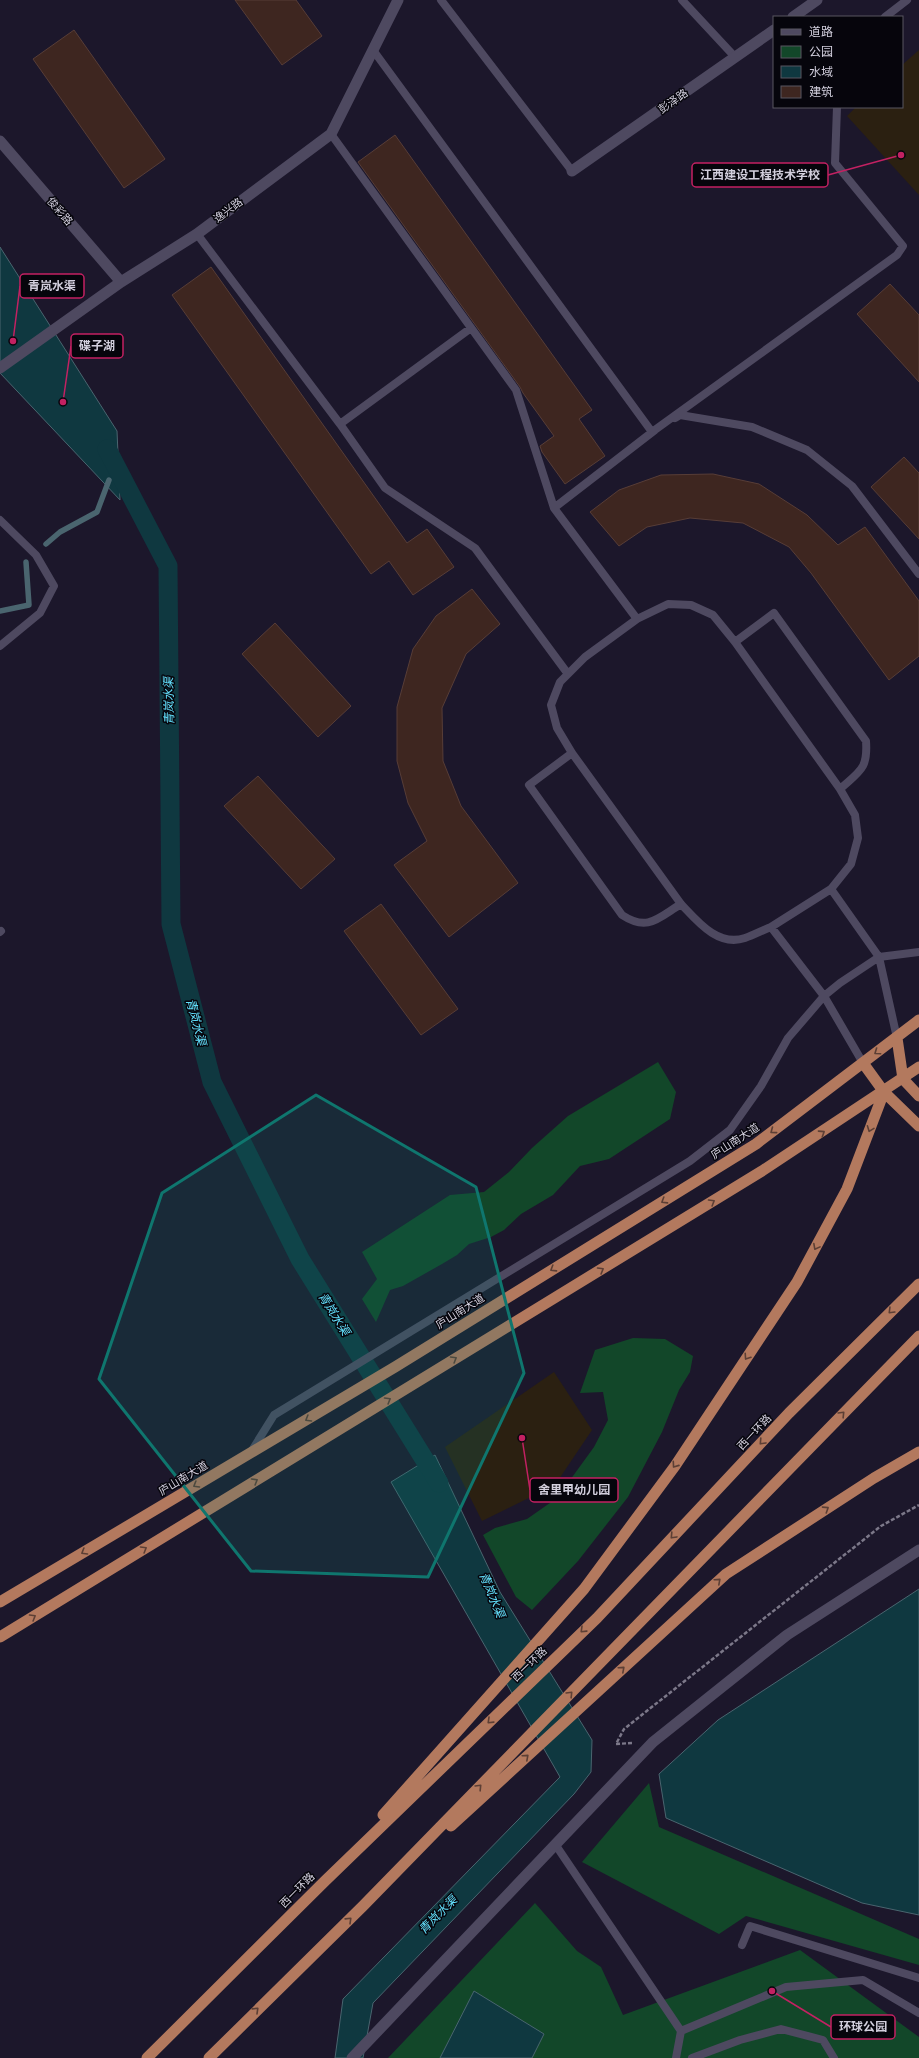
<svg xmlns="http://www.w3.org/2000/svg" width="919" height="2058" font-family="Cabin,'Noto Sans SC',sans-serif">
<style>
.education{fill:#2b2011}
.green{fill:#124729}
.water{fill:#0f3840;stroke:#4a656f}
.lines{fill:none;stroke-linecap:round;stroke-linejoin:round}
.stream{stroke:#4a656f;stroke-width:5.5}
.canal{stroke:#0f3840;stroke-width:19}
.building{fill:#3e2620;stroke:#573d37}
.path{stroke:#7c7889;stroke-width:2.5;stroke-dasharray:4 2;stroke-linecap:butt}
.service{stroke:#4e4960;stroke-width:8}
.minor{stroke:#4e4960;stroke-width:11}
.trunk{stroke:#b3795e;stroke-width:11}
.oneway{stroke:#5c3f35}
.marked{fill:#0f766e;fill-opacity:0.2;stroke:#0f766e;stroke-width:3;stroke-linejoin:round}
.labels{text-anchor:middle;stroke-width:3;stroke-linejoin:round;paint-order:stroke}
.street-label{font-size:11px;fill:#d2cfdd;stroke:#06050c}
.water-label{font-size:12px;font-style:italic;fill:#62e0fc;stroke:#06050c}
.leader{fill:none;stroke:#c32162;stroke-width:1.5}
.callout-dot{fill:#c32162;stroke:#06050c;stroke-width:1.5}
.callout{fill:#06050c;stroke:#c32162;stroke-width:1.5}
.callout-label{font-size:12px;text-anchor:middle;font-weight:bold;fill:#d2cfdd}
</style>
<rect width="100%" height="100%" fill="#1c172b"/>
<path class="education" d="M919,50V195L847,116L856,107H902V65Z
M554,1372L592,1430L555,1485L482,1521L445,1447Z"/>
<path class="green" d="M658,1062L676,1092L670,1119L609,1159L580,1166L553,1195L521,1214L504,1230L491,1237L469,1244L457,1255L442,1264L403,1286L390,1290L376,1322L362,1299L377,1279L362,1252L450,1195L484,1192L509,1172L532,1148L568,1116Z
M633,1338L665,1339L693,1356L690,1372L679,1390L662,1432L628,1497L578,1561L532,1610L516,1597L483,1535L495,1528L527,1519L557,1498L594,1447L608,1420L603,1392L580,1393L595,1350Z
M649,1783L659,1827L919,1939V1965L746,1916L719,1934L582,1862Z
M535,1903L577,1951L601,1967L623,2015L800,1950L919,2037V2058H388Z"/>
<path class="water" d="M0,247L117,431L120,500L0,373Z
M435,1455L500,1592L592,1740L591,1772L574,1794L373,2003L363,2058H335L343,1999L560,1777L391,1482Z
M919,1589V1915L862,1903L666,1818L659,1774L718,1720Z
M474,1991L544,2034L532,2058H440Z"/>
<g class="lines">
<path class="stream" d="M46,544L60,532L97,512L109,480
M0,611L29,605L26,562"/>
<path class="canal" d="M107,449L168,566L171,924L212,1082L300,1259L439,1483"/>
</g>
<path class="building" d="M235,0H296L322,36L282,65Z
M74,30L165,159L124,188L33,59Z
M395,135L592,410L579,419L605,456L565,484L542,452L540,446L554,436L523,393L520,387L358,162Z
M211,267L407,543L427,529L454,567L413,595L389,561L371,574L172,295Z
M890,284L919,315V382L857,314Z
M904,457L919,473V539L871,487Z
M713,474L759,484L807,515L838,545L865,527L919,601V656L889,680L811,573L789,547L743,523L690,518L647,527L619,546L590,512L619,490L661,475Z
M472,589L500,624L466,654L442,708L443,761L461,806L518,883L449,937L394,865L427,841L408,803L397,761V707L413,649L436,616Z
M275,623L351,706L318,737L242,654Z
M258,776L335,859L301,889L224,806Z
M381,904L458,1009L421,1035L344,931Z"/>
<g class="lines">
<path class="path" d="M632,1743L616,1744L624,1729L881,1526L919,1505"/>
<path class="service" d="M441,0L572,171
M682,0L735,57
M885,17L907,0
M373,50L652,432L897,255L903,246L835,163L837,107
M331,134L516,390L554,508L637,619
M197,234L340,424L385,488L475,548L568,674
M675,418L680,415L752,427L807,450L852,486L919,574
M340,424L471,328
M554,508L655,430
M0,520L36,555L54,586L40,613L0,646
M735,642L774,613L866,741C868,769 860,771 840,789
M572,753L529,785L622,915C648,932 658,918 681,904
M771,927L831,889
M0,932L1,931
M863,1063L824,996L771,927C763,930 754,935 745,938C718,947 698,922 681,904L572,753L557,728L551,705L560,682L585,657L637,619L668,604L691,605L713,615L735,642L840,789L855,815L858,838L851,864L831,889L879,957L897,1038
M251,1452L274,1415L690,1161L730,1130L761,1086L788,1038L824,996L840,983L879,957L919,952
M555,1844L681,2031L786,1987L863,1980L919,2013
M742,1945L750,1926L919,1978
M676,2058L681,2031
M692,2058L740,2040L781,2029L823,2040L834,2058"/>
<path class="minor" d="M793,17L817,0
M0,141L121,282
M572,171L774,30
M0,368L121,282L197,234L331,134L398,0
M352,2058L653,1742L787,1635L919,1550"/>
<path class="trunk" d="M897,1038L903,1079L919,1096
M863,1063L884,1092L919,1126
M0,1602L395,1367L756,1144L919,1020
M0,1637L762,1171L919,1067
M383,1815L584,1589L675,1466L797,1282L847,1189L884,1092
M451,1826L726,1574L874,1478L919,1452
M147,2058L325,1881L597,1618L789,1413L919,1284
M209,2058L363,1906L919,1336"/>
</g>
<defs><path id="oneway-chevron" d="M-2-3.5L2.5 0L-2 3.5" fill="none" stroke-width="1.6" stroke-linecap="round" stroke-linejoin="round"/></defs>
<g class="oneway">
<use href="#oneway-chevron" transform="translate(877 1052) rotate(145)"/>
<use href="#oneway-chevron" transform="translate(870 1129) rotate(111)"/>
<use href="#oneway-chevron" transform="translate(773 1131) rotate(143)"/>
<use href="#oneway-chevron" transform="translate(822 1133) rotate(-33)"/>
<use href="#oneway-chevron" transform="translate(664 1201) rotate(148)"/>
<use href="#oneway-chevron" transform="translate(712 1202) rotate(-31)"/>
<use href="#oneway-chevron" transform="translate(816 1247) rotate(118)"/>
<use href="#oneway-chevron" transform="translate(553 1269) rotate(148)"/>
<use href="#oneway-chevron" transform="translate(601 1270) rotate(-31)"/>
<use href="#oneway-chevron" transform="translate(891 1311) rotate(135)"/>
<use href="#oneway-chevron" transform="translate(747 1357) rotate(124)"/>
<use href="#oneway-chevron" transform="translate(454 1359) rotate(-31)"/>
<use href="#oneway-chevron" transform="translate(388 1400) rotate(-31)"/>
<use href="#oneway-chevron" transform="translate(842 1414) rotate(-46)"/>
<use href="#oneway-chevron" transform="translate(308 1419) rotate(149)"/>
<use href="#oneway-chevron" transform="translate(762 1442) rotate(133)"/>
<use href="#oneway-chevron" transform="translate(675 1465) rotate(125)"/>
<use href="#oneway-chevron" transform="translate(255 1481) rotate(-31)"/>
<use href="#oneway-chevron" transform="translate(196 1485) rotate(149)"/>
<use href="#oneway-chevron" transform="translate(826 1509) rotate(-33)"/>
<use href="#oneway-chevron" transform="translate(673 1536) rotate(133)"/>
<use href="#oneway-chevron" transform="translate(144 1549) rotate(-31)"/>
<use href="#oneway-chevron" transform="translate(84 1552) rotate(149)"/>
<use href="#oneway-chevron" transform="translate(718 1581) rotate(-42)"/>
<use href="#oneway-chevron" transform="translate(33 1617) rotate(-31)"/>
<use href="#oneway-chevron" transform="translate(583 1630) rotate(136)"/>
<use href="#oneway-chevron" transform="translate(622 1669) rotate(-42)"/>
<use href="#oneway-chevron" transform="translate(570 1694) rotate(-46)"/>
<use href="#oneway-chevron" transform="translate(490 1721) rotate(136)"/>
<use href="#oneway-chevron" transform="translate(526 1757) rotate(-42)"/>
<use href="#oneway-chevron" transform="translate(479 1787) rotate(-46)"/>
<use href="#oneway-chevron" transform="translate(349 1920) rotate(-44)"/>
<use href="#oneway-chevron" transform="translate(256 2010) rotate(-44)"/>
</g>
<path class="marked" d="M316,1095L476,1187L524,1373L428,1577L251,1571L99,1379L162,1193Z"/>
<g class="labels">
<g class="street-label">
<text transform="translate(673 101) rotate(-35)" y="4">彭泽路</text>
<text transform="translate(228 210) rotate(-37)" y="4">逸兴路</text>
<text transform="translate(60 211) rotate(49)" y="4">俊彩路</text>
<text transform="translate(735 1141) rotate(-33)" y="4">庐山南大道</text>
<text transform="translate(460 1311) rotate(-32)" y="4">庐山南大道</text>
<text transform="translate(754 1432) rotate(-47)" y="4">西一环路</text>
<text transform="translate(183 1478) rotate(-31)" y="4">庐山南大道</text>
<text transform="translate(529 1664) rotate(-44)" y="4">西一环路</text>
<text transform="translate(297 1890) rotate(-45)" y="4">西一环路</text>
</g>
<g class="water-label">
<text transform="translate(169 701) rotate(-91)" y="4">青岚水渠</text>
<text transform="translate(196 1022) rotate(76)" y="4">青岚水渠</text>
<text transform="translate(334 1314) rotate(58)" y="4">青岚水渠</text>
<text transform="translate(492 1595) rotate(68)" y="4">青岚水渠</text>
<text transform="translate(438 1915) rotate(-45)" y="4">青岚水渠</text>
</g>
</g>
<path class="leader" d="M901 155L828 175M13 341L20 286M63 402L71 346M522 1438L530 1490M772 1991L831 2027"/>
<g class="callout-dot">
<circle cx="901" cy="155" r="4"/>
<circle cx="13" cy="341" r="4"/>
<circle cx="63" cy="402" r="4"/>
<circle cx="522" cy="1438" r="4"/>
<circle cx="772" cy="1991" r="4"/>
</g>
<g class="callout">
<rect x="692" y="163" width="136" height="24" rx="4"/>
<rect x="20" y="274" width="64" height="24" rx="4"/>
<rect x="71" y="334" width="52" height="24" rx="4"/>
<rect x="530" y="1478" width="88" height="24" rx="4"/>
<rect x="831" y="2015" width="64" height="24" rx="4"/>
</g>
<g class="callout-label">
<text x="760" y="179">江西建设工程技术学校</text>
<text x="52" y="290">青岚水渠</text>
<text x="97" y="350">碟子湖</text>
<text x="574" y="1494">舍里甲幼儿园</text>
<text x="863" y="2031">环球公园</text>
</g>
<rect x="773" y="16" width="130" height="92" fill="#06050c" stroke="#585660"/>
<rect x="781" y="29" width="20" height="6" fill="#4e4960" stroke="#585660"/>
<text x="809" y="36" font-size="12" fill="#d2cfdd">道路</text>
<rect x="781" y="46" width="20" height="12" fill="#124729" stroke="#585660"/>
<text x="809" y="56" font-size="12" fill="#d2cfdd">公园</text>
<rect x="781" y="66" width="20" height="12" fill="#0f3840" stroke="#585660"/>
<text x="809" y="76" font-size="12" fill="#d2cfdd">水域</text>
<rect x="781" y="86" width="20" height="12" fill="#3e2620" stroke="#585660"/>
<text x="809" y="96" font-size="12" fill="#d2cfdd">建筑</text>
</svg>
